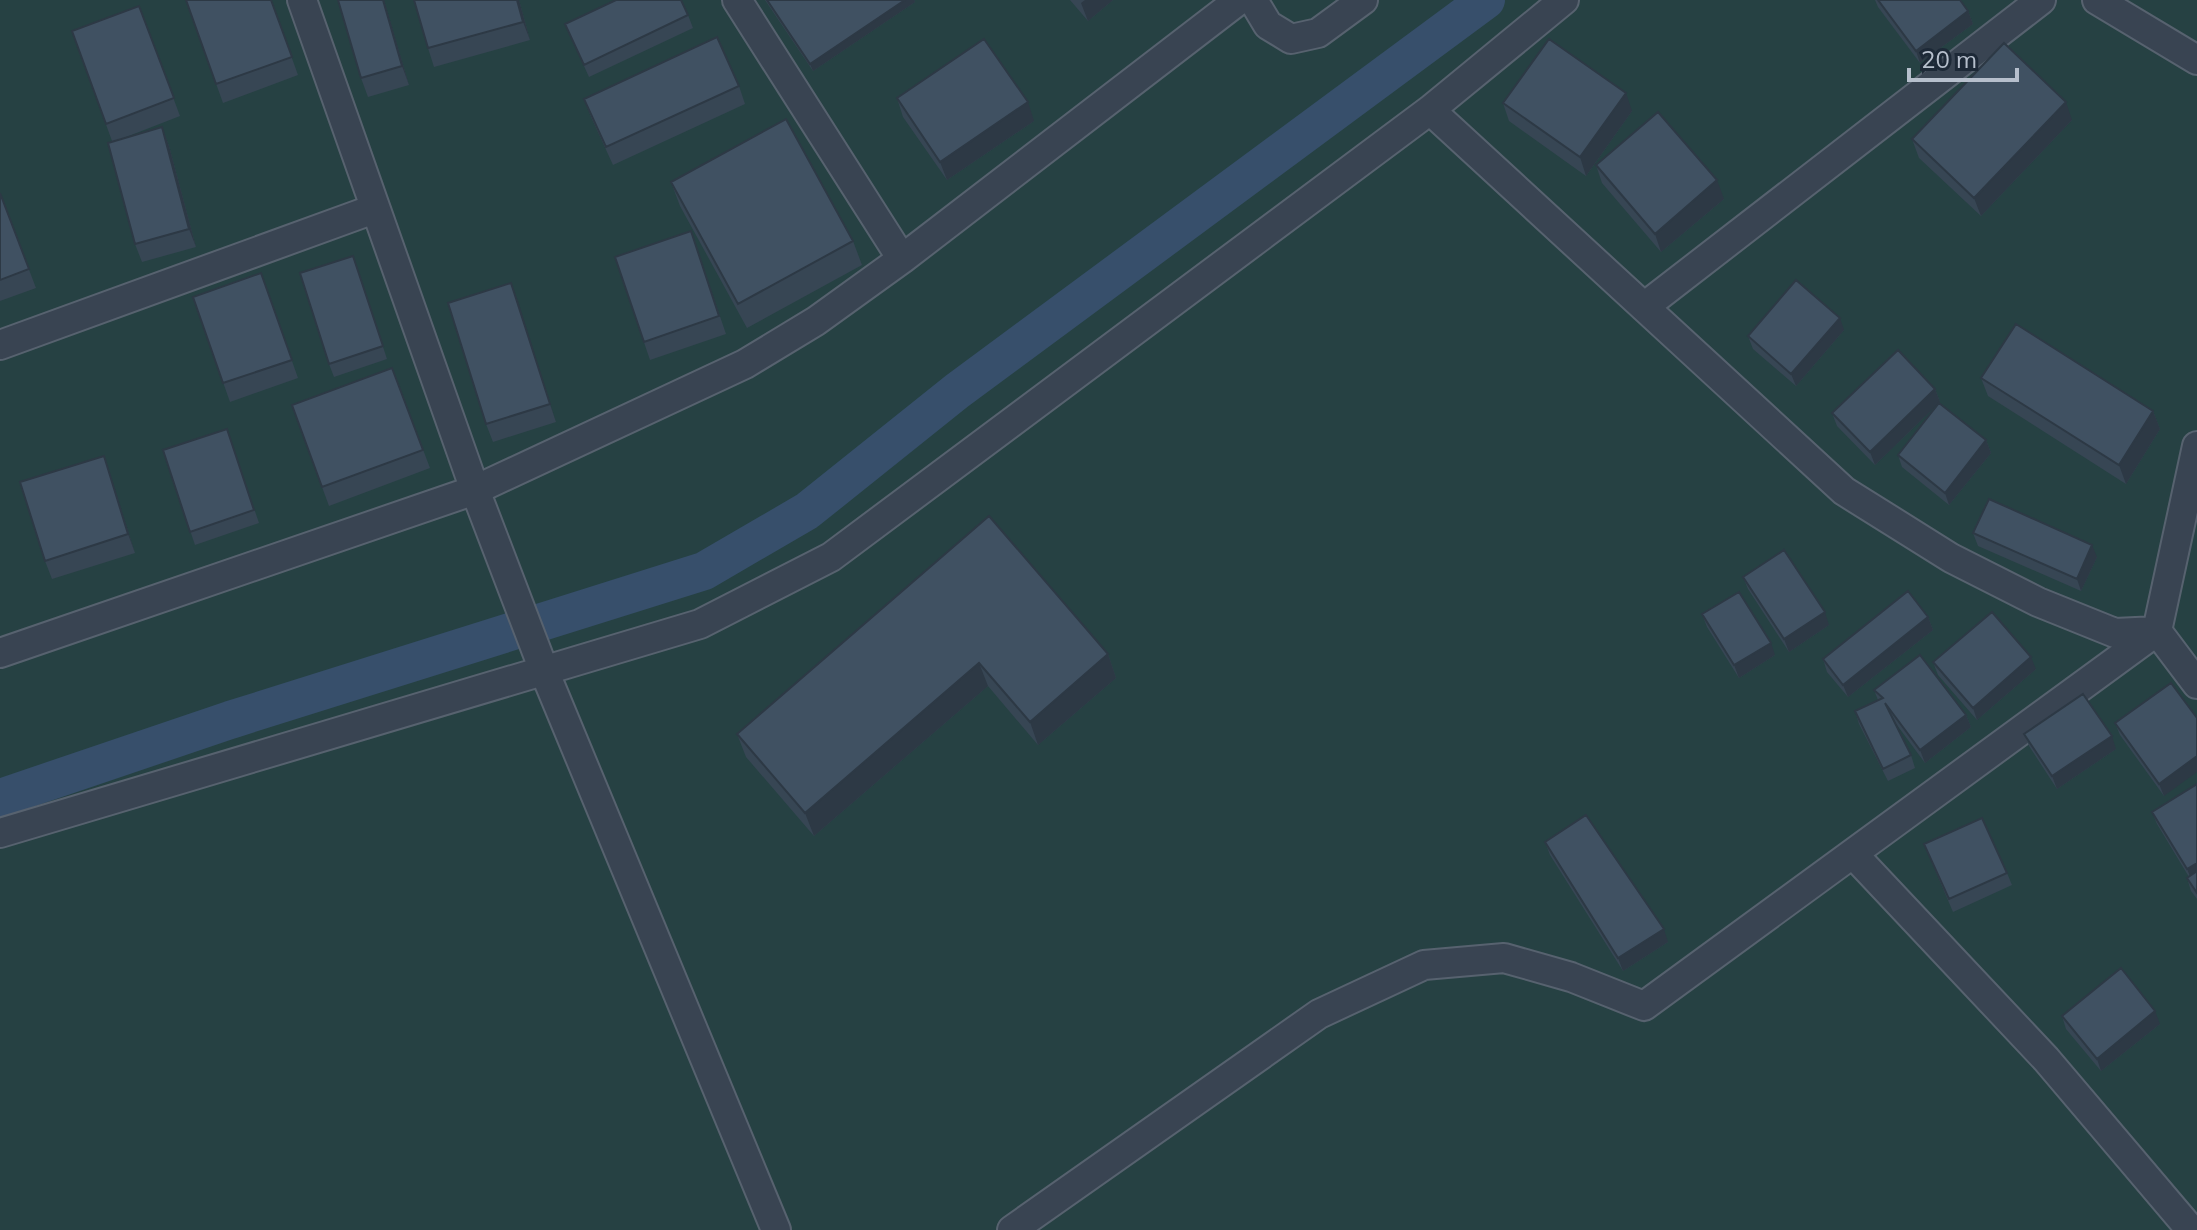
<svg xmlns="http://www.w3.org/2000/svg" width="2197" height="1230" font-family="Mulish,sans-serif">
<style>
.green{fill:#264143}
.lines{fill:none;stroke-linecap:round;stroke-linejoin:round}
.canal{stroke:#374f6b;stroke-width:38}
.minor-casing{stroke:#57626f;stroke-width:32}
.minor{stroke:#394452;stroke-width:28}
.wall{fill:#374654}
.shaded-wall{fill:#2d3945}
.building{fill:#405162;stroke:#2d3945;stroke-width:2}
</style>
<rect width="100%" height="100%" fill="#243243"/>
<path class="green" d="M0,0H2197V1230H0Z"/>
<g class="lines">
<path class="canal" d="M0,798L230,720L704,571L807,511L957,391L1486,0"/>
<g class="minor-casing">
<path id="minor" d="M302,0L475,490L545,673L776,1230
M737,0L902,259
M1253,0L1268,25L1291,39L1318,33L1363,0
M2097,0L2197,60
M1430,110L1844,491L1951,558L2038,602L2115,633L2157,631L2197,684
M1644,307L2041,0
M0,345L374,209
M0,653L475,490L745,364L816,321L902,259L1239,0
M0,833L700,624L831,557L1430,110L1564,0
M1854,855L2046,1059L2191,1230
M1012,1230L1319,1014L1424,965L1504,958L1571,977L1644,1006L2157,631L2197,446"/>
</g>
<use href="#minor" class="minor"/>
</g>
<path class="wall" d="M186,0H271L298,75L223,103Z
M384,0L409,85L368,97L361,78Z
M414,0H519L530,40L434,67L428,48Z
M765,0H914L915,2L813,71Z
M1070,0H1113L1088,21Z
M1875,0H1960L1968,11L1973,24L1920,63L1878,7Z
M139,6L180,116L121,139L162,127L169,146L196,247L142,262L135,244L112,141L72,31Z
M688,15L693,28L589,77L565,24Z
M739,86L745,104L613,165L591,117L584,99Z
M897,98L1034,121L947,180L903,117Z
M1503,103L1632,111L1586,176L1509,121Z
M2072,120L1981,216L1919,158L1912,139Z
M1596,165L1724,199L1661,252L1602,183Z
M671,182L853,241L862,265L747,328L680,206Z
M0,193L36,288L0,301Z
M691,231L726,334L650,360L615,257Z
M353,256L387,359L334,377L329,364Z
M261,273L298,378L230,402L193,297Z
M511,283L556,422L493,442L486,424Z
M1844,330L1796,386L1753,349L1748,336Z
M392,368L430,468L329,506L292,405Z
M1981,378L2153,411L2160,429L2126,484L1988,396Z
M1935,389L1940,402L1875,465L1837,426L1832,413Z
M227,429L259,523L195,545L163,450Z
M1986,440L1991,453L1949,505L1902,467L1898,455Z
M110,474L135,553L52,579L45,561Z
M989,516L1108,654L1116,678L1038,745L988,686L814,836L746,757L737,734Z
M1973,533L2097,557L2081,591L1978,546Z
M1743,577L1829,625L1789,652L1748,589Z
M1702,614L1775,655L1739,678L1707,627Z
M1928,617L1933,630L1848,697L1827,672L1823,659Z
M1933,662L2036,669L1977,720L1938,675Z
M1874,690L1966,715L1971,727L1925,763L1894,721L1911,755L1915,768L1888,781L1859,724L1855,711L1878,700Z
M2197,718L2164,796L2120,735L2115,723Z
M2024,734L2116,749L2057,789L2029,746Z
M2197,784V899L2191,891L2187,878L2189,877L2157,824L2152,812Z
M1545,842L1668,942L1623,971L1550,855Z
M1924,844L2007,873L2012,885L1953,912Z
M2062,1016L2160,1024L2101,1071L2066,1029Z"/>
<path class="shaded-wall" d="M383,0H384L409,85L402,66Z
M517,0H519L530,40L523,22Z
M905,0H914L915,2L813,71L810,64Z
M1085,0H1113L1088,21L1081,3Z
M1968,11L1973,24L1920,63L1916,51Z
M1626,93L1632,111L1586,176L1580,157Z
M1028,102L1034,121L947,180L940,162Z
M2066,102L2072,120L1981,216L1974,198Z
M162,127L169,146L196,247L189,229Z
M1717,180L1724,199L1661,252L1655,234Z
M511,283L518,301L556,422L550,404Z
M1840,318L1844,330L1796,386L1791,374Z
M1935,389L1940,402L1875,465L1870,452Z
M2153,411L2160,429L2126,484L2119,465Z
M1986,440L1991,453L1949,505L1945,493Z
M104,456L110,474L135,553L128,534Z
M2092,545L2097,557L2081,591L2077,579Z
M1825,612L1829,625L1789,652L1784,639Z
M1928,617L1933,630L1848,697L1843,685Z
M1771,643L1775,655L1739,678L1734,665Z
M1108,654L1116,678L1038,745L1030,722Z
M2031,657L2036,669L1977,720L1973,708Z
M979,663L988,686L814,836L805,813Z
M1966,715L1971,727L1925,763L1920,750Z
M2112,736L2116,749L2057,789L2052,776Z
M2197,756V772L2164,796L2159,784Z
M2197,863V878L2192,881L2187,869Z
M1664,929L1668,942L1623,971L1618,958Z
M2155,1011L2160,1024L2101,1071L2097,1059Z"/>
<path class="building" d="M186,0H271L292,57L216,84Z
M338,0H383L402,66L361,78Z
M414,0H517L523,22L428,48Z
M616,0H681L688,15L584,65L565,24Z
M767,0H905L810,64Z
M1878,0H1960L1968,11L1916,51Z
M139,6L174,98L106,124L72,31Z
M717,37L739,86L606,147L584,99Z
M984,39L1028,102L940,162L897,98Z
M1549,39L1626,93L1580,157L1503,103Z
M2004,43L2066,102L1974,198L1912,139Z
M1658,112L1717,180L1655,234L1596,165Z
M786,119L853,241L738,304L671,182Z
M162,127L189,229L135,244L108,143Z
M0,193L29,269L0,280Z
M691,231L719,316L644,342L615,257Z
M353,256L383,346L329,364L300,273Z
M261,273L292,360L223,383L193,297Z
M1796,280L1840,318L1791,374L1748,336Z
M511,283L550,404L486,424L448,303Z
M2016,324L2153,411L2119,465L1981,378Z
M1898,350L1935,389L1870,452L1832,413Z
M392,368L423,450L322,487L292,405Z
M1939,403L1986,440L1945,493L1898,455Z
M227,429L254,510L190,532L163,450Z
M104,456L128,534L45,561L20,482Z
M1989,499L2092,545L2077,579L1973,533Z
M989,516L1108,654L1030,722L979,663L805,813L737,734Z
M1784,550L1825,612L1784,639L1743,577Z
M1908,591L1928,617L1843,685L1823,659Z
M1739,592L1771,643L1734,665L1702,614Z
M1992,612L2031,657L1973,708L1933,662Z
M1920,655L1966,715L1920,750L1885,703L1911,755L1883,769L1855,711L1883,698L1874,690Z
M2171,683L2197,718V756L2159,784L2115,723Z
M2083,694L2112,736L2052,776L2024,734Z
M2197,784V863L2187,869L2152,812Z
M1586,815L1664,929L1618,958L1545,842Z
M1982,818L2007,873L1949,899L1924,844Z
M2197,871V893L2187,878Z
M2121,968L2155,1011L2097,1059L2062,1016Z"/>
<path d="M1909 68v12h108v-12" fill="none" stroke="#b6bfcc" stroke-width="4"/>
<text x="1921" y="68" font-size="24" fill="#b6bfcc" stroke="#1d2937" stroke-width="6" paint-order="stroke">20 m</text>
</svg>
